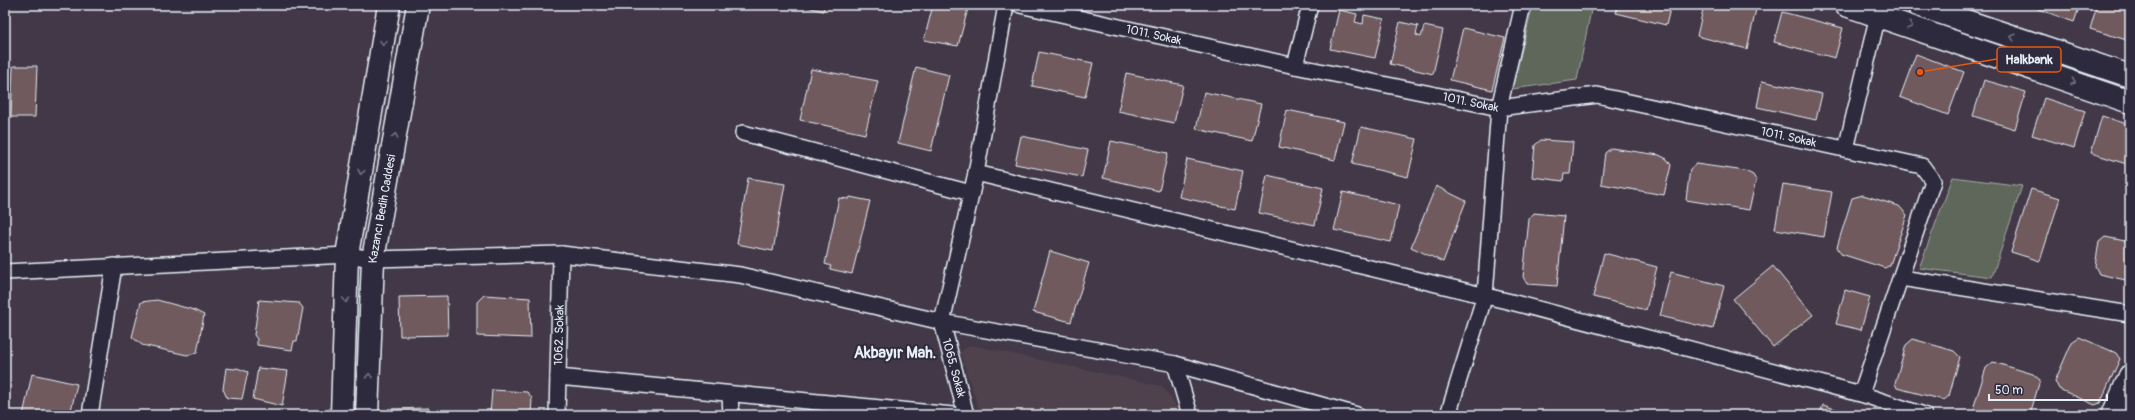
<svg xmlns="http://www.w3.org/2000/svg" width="2135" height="420" font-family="Pangolin,sans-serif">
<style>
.built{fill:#50424e}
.green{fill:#5e665a;stroke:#a3aca9}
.building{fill:#6f5a5d;stroke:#e8f1f8}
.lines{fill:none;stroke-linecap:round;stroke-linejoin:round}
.street-casing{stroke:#e8f1f8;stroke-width:18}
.secondary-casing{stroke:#e8f1f8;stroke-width:25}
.street{stroke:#2f2a3d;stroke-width:15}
.secondary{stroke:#2f2a3d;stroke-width:22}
.oneway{stroke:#70707e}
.labels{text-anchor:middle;stroke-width:4;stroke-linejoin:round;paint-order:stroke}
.street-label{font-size:12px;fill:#e8f1f8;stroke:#2f2a3d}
.district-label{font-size:16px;font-weight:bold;fill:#e8f1f8;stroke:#2f2a3d}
.leader{fill:none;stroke:#e8590c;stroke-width:1.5}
.callout-dot{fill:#e8590c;stroke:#2f2a3d;stroke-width:1.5}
.callout{fill:#2f2a3d;stroke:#e8590c;stroke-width:1.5}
.callout-label{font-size:13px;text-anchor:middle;font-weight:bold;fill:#e8f1f8}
</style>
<rect width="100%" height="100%" fill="#423847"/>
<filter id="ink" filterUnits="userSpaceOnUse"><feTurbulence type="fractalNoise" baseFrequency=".025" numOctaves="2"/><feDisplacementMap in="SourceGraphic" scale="8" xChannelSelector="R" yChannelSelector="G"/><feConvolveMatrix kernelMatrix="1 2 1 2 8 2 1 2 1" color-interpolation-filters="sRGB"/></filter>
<g filter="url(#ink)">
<path class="built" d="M971,345L1162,386L1175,404L1179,415H981L960,352Z
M754,411L787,415H750Z"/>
<path class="green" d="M1533,5H1592L1577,80L1512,89Z
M1953,177L2022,186L1992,277L1919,268Z"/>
<path class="building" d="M799,5H825L823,11Z
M933,5H969L958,46L924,40Z
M1269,5H1294V8Z
M1618,5H1671L1666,25L1616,13Z
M1704,5H1757L1747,49L1697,36Z
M2039,5H2080L2074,22L2038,9Z
M2097,5H2130V41L2090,29Z
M1339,10L1357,14L1355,22L1363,24L1364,15L1384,19L1375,58L1330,49Z
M1782,12L1843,28L1835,58L1774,42Z
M1400,22L1418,26L1416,35L1421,37L1424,26L1443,30L1433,74L1390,64Z
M1463,28L1505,38L1492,90L1450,80Z
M1039,52L1093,63L1085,97L1032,86Z
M1916,54L1964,72L1948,115L1900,97Z
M13,66H37L35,117H11Z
M916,67L949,75L931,151L898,143Z
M811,69L878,81L865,134L800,120Z
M1126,73L1183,85L1174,123L1118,111Z
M1984,80L2026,92L2015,129L1973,116Z
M1762,81L1822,94L1816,120L1757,107Z
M1204,92L1261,104L1252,141L1196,129Z
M2044,98L2085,111L2074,148L2032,135Z
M1287,110L1344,122L1335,160L1279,147Z
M2102,116L2130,125V165L2091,153Z
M1361,127L1417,139L1408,177L1352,164Z
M1021,136L1088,150L1082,177L1015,164Z
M1541,140L1573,142L1570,174H1564L1563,181L1532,177L1535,145Z
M1111,141L1168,153L1159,191L1103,178Z
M1611,148L1659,155L1667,159L1671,165L1664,195L1601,184L1605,153Z
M1187,159L1243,171L1235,209L1179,197Z
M1696,164L1745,171L1753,175L1756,180L1749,210L1686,200L1690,169Z
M1267,175L1323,188L1315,225L1259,213Z
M748,178L785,184L773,251L737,244Z
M1783,184L1832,192L1824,237L1775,229Z
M1436,186L1466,201L1443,262L1411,247Z
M2031,189L2060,198L2040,261L2011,252Z
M1343,192L1399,205L1391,242L1334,230Z
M1863,195L1899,206L1907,215L1890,265L1885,268L1841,254L1837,247L1852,198Z
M850,197L870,201L852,274L830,269L831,266L825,264L839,198L849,199Z
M1534,213L1564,216L1557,286L1527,284L1523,277L1529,219Z
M2105,237L2130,242V281L2099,274L2095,266L2099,242Z
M1050,251L1089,263L1071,322L1033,312Z
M1604,253L1657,267L1646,310L1593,297Z
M1773,266L1813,315L1773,347L1733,299Z
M1671,272L1724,286L1713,329L1660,316Z
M1845,290L1870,297L1861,330L1836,324Z
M484,295L530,298L531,338L477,336V302Z
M447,296L448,335L400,336L399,297Z
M157,300L194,310L204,315L197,353L187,355L142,345L132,337L141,302Z
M259,300L299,303L303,308L297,341H294L292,350L257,345V339L254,335Z
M2079,337L2116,353L2120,359L2100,403L2095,405L2059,389L2055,381L2072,342Z
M1913,339L1954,351L1960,357L1949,396L1944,400L1897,388L1895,383L1906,345Z
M1993,362L2033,374L2040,380L2030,415H1992L1977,411L1974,406L1986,368Z
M226,368L234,369L237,368L248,372L242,399L227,398L223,389Z
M258,368L288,371L282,406L253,399Z
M32,374L77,384L70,415H23Z
M492,390L527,392L532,398L531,415H490Z
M1823,405L1854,415H1819Z
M428,408L427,415H387L388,409Z"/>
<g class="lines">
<g class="street-casing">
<g id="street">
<path id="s1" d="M1020,5L1295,66L1499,108L1597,95L1922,166L1933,181L1861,394"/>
<path d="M1295,66L1310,5"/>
<path d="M743,133L971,193"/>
<path d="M1846,149L1878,15"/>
<path d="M976,173L1511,302L1861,394L1924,415"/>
<path d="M5,272L347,255L373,259L561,254L740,275L942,322L1175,364L1357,415"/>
<path d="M1901,278L2130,314"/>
<path d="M1175,364L1190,415"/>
<path d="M558,377L953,415"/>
<path d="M730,394L731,415"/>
<path d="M90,415L114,266"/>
<path id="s2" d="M557,415L561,254"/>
<path d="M966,415L942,322L976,173L1006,5"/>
<path d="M1448,415L1485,295L1499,108L1523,5"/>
</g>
</g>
<g class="secondary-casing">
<g id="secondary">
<path d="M1846,5L2130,102"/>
<path d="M1918,5L2130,76"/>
<path d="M342,415L347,255L389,5"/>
<path id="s3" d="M367,415L373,259L418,5"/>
<path d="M2113,415L2130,376"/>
</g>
</g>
<use href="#street" class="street"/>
<use href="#secondary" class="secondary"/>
</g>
<defs><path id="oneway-chevron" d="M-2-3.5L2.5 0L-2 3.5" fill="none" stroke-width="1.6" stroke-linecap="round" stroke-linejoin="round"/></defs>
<g class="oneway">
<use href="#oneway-chevron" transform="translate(1910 26) rotate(19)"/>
<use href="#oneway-chevron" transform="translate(2013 37) rotate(-162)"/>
<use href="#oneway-chevron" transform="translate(383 43) rotate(100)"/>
<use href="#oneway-chevron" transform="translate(2073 82) rotate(19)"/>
<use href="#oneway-chevron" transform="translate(395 136) rotate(-80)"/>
<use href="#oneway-chevron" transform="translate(361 172) rotate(100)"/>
<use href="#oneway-chevron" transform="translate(346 300) rotate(92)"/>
<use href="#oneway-chevron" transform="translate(369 376) rotate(-88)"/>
</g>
</g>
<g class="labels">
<g class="street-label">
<text dy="4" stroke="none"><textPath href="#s1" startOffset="137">1011. Sokak</textPath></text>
<text dy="4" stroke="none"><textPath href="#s1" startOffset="461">1011. Sokak</textPath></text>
<text dy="4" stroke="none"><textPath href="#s1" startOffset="785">1011. Sokak</textPath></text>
<text dy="4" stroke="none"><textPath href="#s3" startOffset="207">Kazancı Bedih Caddesi</textPath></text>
<text dy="4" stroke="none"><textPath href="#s2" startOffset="80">1062. Sokak</textPath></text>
<text transform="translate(954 368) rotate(75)" y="4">1065. Sokak</text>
</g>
<g class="district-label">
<text x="895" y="358">Akbayır Mah.</text>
</g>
</g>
<path class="leader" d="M1920 72L1997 59"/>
<circle class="callout-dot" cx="1920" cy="72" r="4"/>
<rect class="callout" x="1997" y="47" width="64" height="25" rx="4"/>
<g class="callout-label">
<text x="2029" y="64">Halkbank</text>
</g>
<rect width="2135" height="420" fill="none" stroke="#2f2a3d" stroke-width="20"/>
<rect x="10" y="10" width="2115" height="400" fill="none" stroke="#e8f1f8" stroke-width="1.5" filter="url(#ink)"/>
<path d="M1989 394v6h118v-6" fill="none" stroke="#e8f1f8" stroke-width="2"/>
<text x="1995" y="394" font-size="12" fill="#e8f1f8" stroke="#2f2a3d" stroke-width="3" paint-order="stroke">50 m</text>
</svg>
